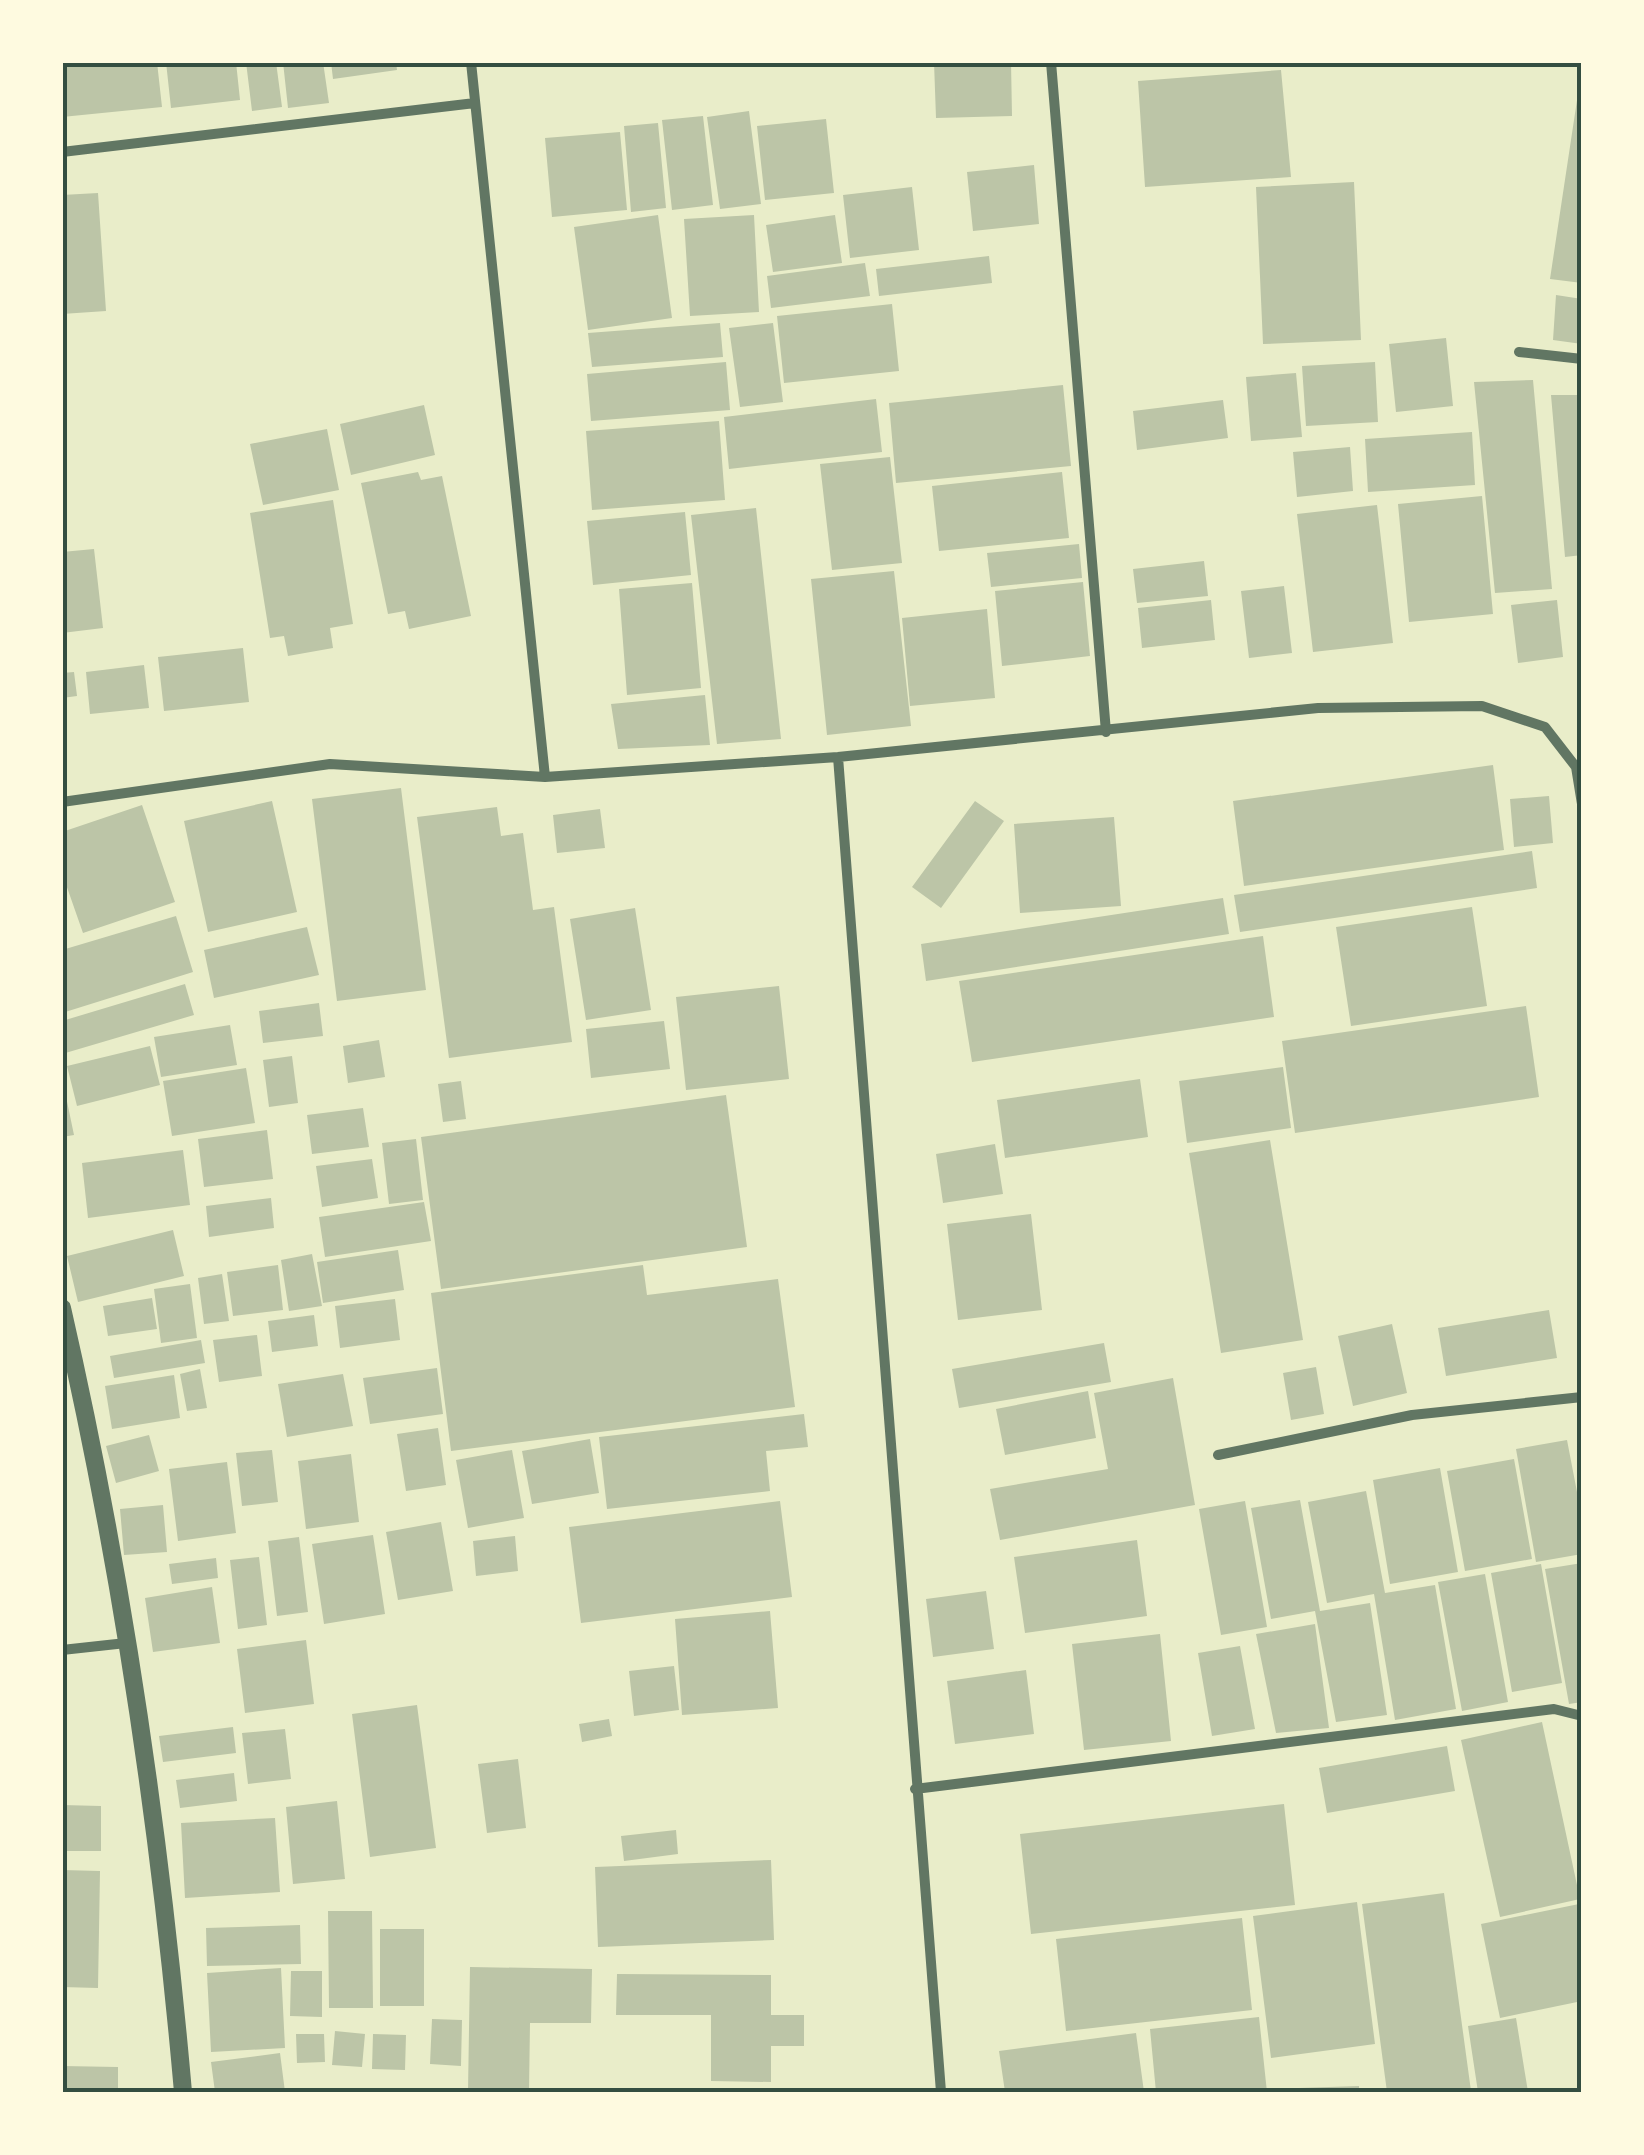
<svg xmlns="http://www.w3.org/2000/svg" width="1644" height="2155" font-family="'Noto Sans',sans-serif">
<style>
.building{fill:#bcc5a7}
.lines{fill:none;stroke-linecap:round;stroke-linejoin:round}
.minor{stroke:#617663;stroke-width:10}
.tertiary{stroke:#617663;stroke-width:18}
.neatline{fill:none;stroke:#344e41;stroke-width:4}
</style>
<rect width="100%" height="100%" fill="#e9edc9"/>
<path class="building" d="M62,62H157L162,107L62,117Z
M166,62H236L240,100L171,108Z
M246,62H276L282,107L252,111Z
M283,62H323L329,103L288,108Z
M331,62H396L397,70L333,79Z
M934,62H1011L1012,116L936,118Z
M1281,70L1291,177L1145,187L1138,81Z
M1579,87H1582V283L1550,279Z
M749,111L761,204L720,209L707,117Z
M703,116L713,205L672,210L662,120Z
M826,119L834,193L765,200L757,126Z
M658,123L666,208L631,212L624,126Z
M620,132L627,210L552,217L545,138Z
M1034,165L1039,224L973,231L967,172Z
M1354,182L1361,340L1263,344L1256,187Z
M912,187L919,250L850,258L843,195Z
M98,193L106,311L62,314V195Z
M658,215L672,318L588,330L574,227Z
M754,215L759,312L690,316L684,219Z
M835,215L842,263L773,272L766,225Z
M989,256L992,283L879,296L876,269Z
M865,263L870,296L771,308L767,276Z
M1556,295L1582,299V344L1553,340Z
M892,304L899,371L784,383L777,316Z
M720,323L723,357L592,367L588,333Z
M773,323L783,402L740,407L729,328Z
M1446,338L1453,406L1396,412L1389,344Z
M726,362L730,410L591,421L587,374Z
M1375,362L1378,422L1306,426L1302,366Z
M1296,373L1302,437L1251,441L1246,377Z
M1533,380L1552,589L1495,593L1474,382Z
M1063,385L1071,466L896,483L889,403Z
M1551,395H1582V555L1565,557Z
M876,399L882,452L729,469L724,417Z
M1223,400L1228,438L1137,450L1133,411Z
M424,405L435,455L351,475L340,424Z
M719,421L725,500L592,510L586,431Z
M327,429L339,490L263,505L250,444Z
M1472,432L1475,485L1368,492L1365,439Z
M1350,447L1353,491L1297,497L1293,452Z
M890,457L902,563L832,570L820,464Z
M418,472L421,480L442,476L471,616L409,629L405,611L388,614L361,483Z
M1062,472L1069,538L939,551L932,486Z
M1482,496L1493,614L1409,622L1398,504Z
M333,500L353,624L330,628L333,648L288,656L284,636L270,638L250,513Z
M1377,505L1393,643L1313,652L1297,514Z
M756,508L781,739L717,744L691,515Z
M685,512L691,575L593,585L587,521Z
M1079,544L1082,578L991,587L987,553Z
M94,549L103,628L62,633V552Z
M1204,561L1208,596L1137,603L1133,569Z
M894,571L911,726L827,735L811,579Z
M1083,582L1090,656L1002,666L995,591Z
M692,583L701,688L627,695L619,589Z
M1284,586L1292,653L1249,658L1241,591Z
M1211,600L1215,640L1142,648L1138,608Z
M1557,600L1563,657L1518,663L1511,605Z
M987,609L995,698L910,706L902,618Z
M243,648L249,702L164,711L158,657Z
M144,665L149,708L90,714L86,672Z
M74,672L77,696L62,698V673Z
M705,695L710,745L618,749L611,704Z
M1493,765L1504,850L1244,886L1233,801Z
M401,788L426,990L337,1001L312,799Z
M1549,796L1553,843L1514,847L1510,799Z
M272,801L297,912L208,932L184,821Z
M975,801L1004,821L941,908L912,887Z
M142,805L175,902L83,933L62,873V832Z
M497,807L501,836L523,833L533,910L554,907L572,1042L449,1058L417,817Z
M600,809L605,848L557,853L553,815Z
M1114,817L1121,906L1020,913L1014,824Z
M1532,851L1537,888L1240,932L1234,895Z
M1223,898L1229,934L926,981L921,944Z
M1472,907L1487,1006L1351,1026L1336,927Z
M635,908L651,1010L586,1020L570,919Z
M176,916L193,972L62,1013V950Z
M307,927L319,975L214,998L204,950Z
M1263,936L1274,1017L972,1062L959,981Z
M185,984L194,1015L62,1054V1021Z
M779,986L789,1079L686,1090L676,997Z
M319,1003L323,1036L263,1043L259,1011Z
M1526,1006L1539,1097L1295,1133L1282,1041Z
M664,1021L670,1069L591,1078L586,1029Z
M230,1025L237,1065L161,1077L154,1037Z
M379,1040L385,1077L348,1083L343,1046Z
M150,1046L160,1085L77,1106L67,1066Z
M292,1056L298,1103L269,1107L263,1060Z
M1283,1067L1291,1128L1187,1143L1179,1081Z
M246,1068L255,1123L172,1136L163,1081Z
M1140,1079L1148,1137L1005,1158L997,1100Z
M461,1081L466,1119L443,1122L438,1084Z
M64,1087L74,1135L62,1137V1088Z
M726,1095L747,1247L441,1289L421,1137Z
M363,1108L369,1147L312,1154L307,1115Z
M267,1130L273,1179L204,1187L198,1139Z
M416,1139L423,1200L389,1204L382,1143Z
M1270,1140L1303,1340L1221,1353L1189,1153Z
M995,1144L1003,1194L943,1203L936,1154Z
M183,1150L190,1205L88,1218L82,1163Z
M372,1159L378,1198L322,1207L316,1166Z
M271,1198L274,1228L209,1237L206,1206Z
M424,1202L431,1241L325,1257L319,1217Z
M1031,1214L1042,1310L958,1320L947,1224Z
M173,1230L184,1276L78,1302L67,1256Z
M398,1250L404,1290L323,1303L317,1262Z
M312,1254L322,1306L289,1311L281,1260Z
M278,1265L283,1310L233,1316L227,1272Z
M643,1265L647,1295L778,1279L795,1407L451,1451L431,1293Z
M222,1274L229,1321L204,1324L198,1278Z
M190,1284L197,1338L161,1343L154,1289Z
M152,1298L157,1329L108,1336L103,1306Z
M395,1299L400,1340L340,1348L335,1306Z
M1549,1310L1557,1358L1446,1376L1438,1328Z
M314,1315L318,1346L272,1352L268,1321Z
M1392,1324L1407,1393L1353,1406L1338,1336Z
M257,1335L262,1376L219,1382L213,1340Z
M201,1340L205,1363L114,1378L110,1356Z
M1104,1343L1111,1382L959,1408L952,1369Z
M1316,1367L1324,1414L1291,1420L1283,1373Z
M437,1368L443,1414L370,1424L363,1378Z
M200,1369L207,1408L187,1411L180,1374Z
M343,1374L353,1426L287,1437L278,1384Z
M174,1375L180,1418L112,1429L105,1386Z
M1173,1378L1195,1505L1000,1540L990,1489L1108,1469L1094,1393Z
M1088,1391L1096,1438L1005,1455L996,1409Z
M804,1414L808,1447L766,1451L770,1491L607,1509L599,1437Z
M438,1428L446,1485L406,1491L397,1434Z
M149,1435L159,1471L116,1483L106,1446Z
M590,1439L599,1493L532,1504L522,1451Z
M1567,1440L1582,1518V1554L1536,1562L1516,1449Z
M272,1450L278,1502L242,1506L236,1453Z
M512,1450L524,1518L468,1528L456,1460Z
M351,1454L359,1522L306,1529L298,1461Z
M1514,1459L1532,1559L1465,1571L1447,1471Z
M227,1462L236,1533L178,1541L169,1469Z
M1440,1468L1458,1572L1390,1584L1373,1480Z
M1366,1491L1385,1593L1435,1585L1456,1709L1395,1720L1374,1594L1327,1603L1308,1502Z
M1300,1500L1320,1611L1370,1603L1387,1715L1336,1722L1315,1611L1271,1619L1251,1508Z
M780,1501L792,1597L581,1623L569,1527Z
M1245,1501L1267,1627L1221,1635L1199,1509Z
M163,1505L167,1552L124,1555L120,1509Z
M441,1522L453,1591L398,1600L386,1532Z
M373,1535L385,1614L324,1624L312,1544Z
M515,1536L518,1571L476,1576L473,1541Z
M299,1537L308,1612L277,1616L268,1541Z
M1137,1540L1147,1616L1025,1633L1014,1557Z
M259,1557L267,1625L238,1629L230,1560Z
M216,1558L218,1578L172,1584L169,1564Z
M1582,1563V1702L1569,1704L1545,1569Z
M1541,1564L1562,1683L1512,1692L1491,1573Z
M1485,1574L1508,1702L1462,1711L1438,1582Z
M212,1587L220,1643L153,1652L145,1598Z
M986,1591L994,1649L933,1657L926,1599Z
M770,1611L778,1708L682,1715L675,1619Z
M1315,1624L1329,1728L1276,1733L1256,1634Z
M1160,1634L1171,1741L1084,1750L1072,1644Z
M306,1640L314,1704L245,1713L237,1649Z
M1240,1646L1255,1729L1212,1736L1198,1653Z
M674,1666L679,1710L634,1716L629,1671Z
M1026,1670L1034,1734L955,1744L947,1681Z
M417,1705L436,1848L370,1857L352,1714Z
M609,1719L612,1736L582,1742L579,1724Z
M1542,1722L1580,1899L1500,1917L1461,1740Z
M233,1727L236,1753L163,1762L159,1736Z
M285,1729L291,1779L248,1784L242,1733Z
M1447,1746L1455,1791L1327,1813L1319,1768Z
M518,1759L526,1828L487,1833L478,1764Z
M234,1773L237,1801L180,1808L176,1780Z
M337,1801L345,1879L293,1884L286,1807Z
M1284,1804L1295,1905L1031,1934L1020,1834Z
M62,1805L101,1806V1851H62Z
M275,1818L280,1892L185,1898L181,1823Z
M676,1830L678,1854L624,1861L621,1836Z
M771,1860L774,1940L598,1947L595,1867Z
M62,1870L100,1871L98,1988L62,1987Z
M1444,1893L1471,2091L1387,2092L1362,1904Z
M1357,1902L1375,2044L1271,2058L1253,1916Z
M1579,1904L1582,2001L1500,2018L1481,1924Z
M328,1911H372L373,2008H329Z
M1242,1918L1252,2010L1066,2031L1056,1939Z
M300,1925L301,1964L207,1966L206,1928Z
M380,1929H424V2006H380Z
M470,1967L592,1969L591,2023H530L529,2092H468Z
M281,1968L285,2048L211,2052L207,1973Z
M291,1971H322V2017L290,2016Z
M617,1974L771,1975V2015H804V2046H771V2082L711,2081V2015H616Z
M1259,2017L1267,2092H1156L1150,2029Z
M1516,2018L1528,2092H1478L1468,2026Z
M432,2019L462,2020L461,2066L430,2064Z
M335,2031L365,2034L362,2067L332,2065Z
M1136,2033L1144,2092H1005L999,2051Z
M296,2034H324L325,2062L297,2063Z
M373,2034L406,2035L405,2070L372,2069Z
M280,2053L285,2092H215L211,2062Z
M62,2066L118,2067V2092H62Z
M1359,2086V2092H1299V2088Z"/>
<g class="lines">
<path class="minor" d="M471,62L545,777
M1051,62L1106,732
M62,152L475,103
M1519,352L1582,359
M838,757L941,2092
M62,802L330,764L545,777L838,757L1318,708L1482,706L1545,727L1576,767L1582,804
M1218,1455L1412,1415L1582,1397
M62,1650L126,1643
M915,1789L1554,1709L1582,1716"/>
<path class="tertiary" d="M62,1308C121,1565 160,1830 183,2092"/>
</g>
<rect width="1644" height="2155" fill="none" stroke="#fefae0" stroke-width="130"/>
<rect x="65" y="65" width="1514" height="2025" class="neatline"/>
</svg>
